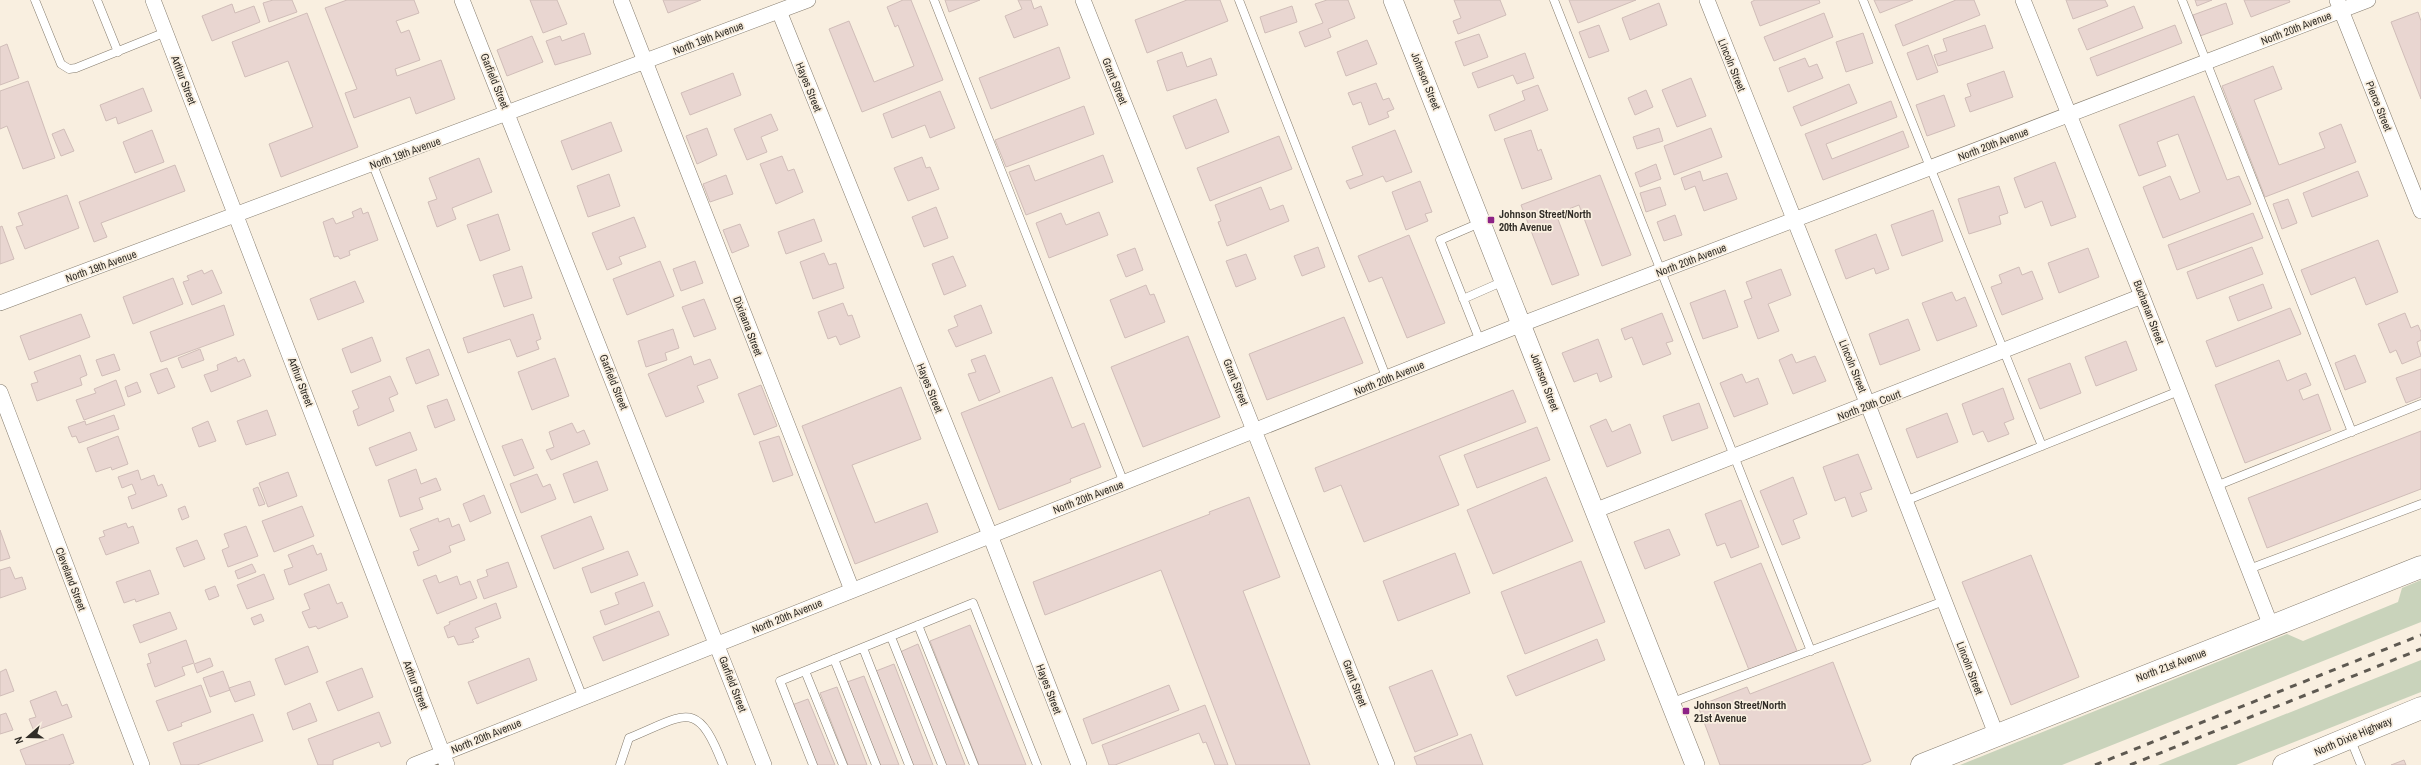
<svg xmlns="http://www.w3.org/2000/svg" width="2421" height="765" font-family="'Archivo Narrow',sans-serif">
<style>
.green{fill:#c9d3bb}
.building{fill:#e9d6d1;stroke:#d0bdb8}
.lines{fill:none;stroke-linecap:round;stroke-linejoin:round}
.service-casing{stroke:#857c6e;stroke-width:9}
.minor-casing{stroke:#857c6e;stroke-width:16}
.tertiary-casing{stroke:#857c6e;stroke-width:20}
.primary-casing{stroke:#857c6e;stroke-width:23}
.service{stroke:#fff;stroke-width:8}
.minor{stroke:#fff;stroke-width:15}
.tertiary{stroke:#fff;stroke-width:19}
.primary{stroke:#fff;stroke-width:22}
.rail{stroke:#5e5951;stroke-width:3;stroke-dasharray:7 7;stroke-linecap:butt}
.poi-dot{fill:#8d2286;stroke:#f9efe0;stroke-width:1.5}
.labels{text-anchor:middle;stroke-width:3.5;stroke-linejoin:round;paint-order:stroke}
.street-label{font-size:11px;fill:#312d27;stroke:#f9efe0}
.poi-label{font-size:11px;font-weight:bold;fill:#312d27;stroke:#f9efe0;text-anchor:start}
</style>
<rect width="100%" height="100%" fill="#f9efe0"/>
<path class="green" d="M2421,580V622L2062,765H1960L2287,634L2303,641L2398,602L2402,588Z
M2421,660V692L2236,765H2158Z"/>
<path class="building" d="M273,0H292L297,12L269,22L263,3Z
M347,0H414L419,13L396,21L401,33L409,30L420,60L395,69L397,76L441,60L455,99L416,114L410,97L354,118L345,93L357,89L325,8Z
M530,0H557L567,24L543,33Z
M663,0H701L668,13Z
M903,0H911L943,80L862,112L829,29L849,21L874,82L914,66L898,25L895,27L887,7Z
M945,0H980L949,12Z
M1018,0H1031L1034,9L1041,6L1048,25L1014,38L1005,16L1022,9Z
M1187,0H1220L1228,21L1147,53L1135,20Z
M1327,0H1348L1355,18L1328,29L1331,37L1305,47L1299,32L1323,23L1315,4Z
M1454,0H1500L1506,15L1458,34L1453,21L1461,18Z
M1569,0H1636L1578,23Z
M1755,0H1819L1820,3L1760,26L1751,2Z
M1874,0H1913L1880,13Z
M1956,0H1974L1980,15L1903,46L1895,25Z
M2066,0H2105L2108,6L2073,19Z
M2195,0H2212L2197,6Z
M2244,0H2289L2290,2L2251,17Z
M1659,3L1667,25L1630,40L1622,18Z
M2226,3L2233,24L2200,36L2193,15Z
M232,4L235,13L254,6L260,22L212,41L202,16Z
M1292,6L1297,22L1265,33L1260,17Z
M2134,6L2143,28L2087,50L2078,29Z
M2418,12L2421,21V99L2391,22Z
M307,13L358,147L281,177L269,144L313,127L288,61L245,77L232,42Z
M1824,13L1833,37L1774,61L1764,37Z
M1599,25L1609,51L1589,58L1579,32Z
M1985,25L1993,48L1938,66L1934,55L1947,51L1943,39Z
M2175,25L2182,43L2097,76L2090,58Z
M584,33L591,54L555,65L546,41L560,36L562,41Z
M1863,33L1873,63L1846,72L1836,42Z
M1479,34L1488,57L1464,66L1455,42Z
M532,36L543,62L507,76L497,50Z
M1367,40L1377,64L1346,76L1337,52Z
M7,44L19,78L0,85V47Z
M1928,45L1938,72L1917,80L1907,53Z
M1059,47L1070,78L991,109L979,78Z
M1182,52L1187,67L1211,58L1217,75L1167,91L1157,61Z
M1525,53L1534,78L1517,84L1513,75L1478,88L1472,73Z
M1805,58L1809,67L1817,64L1823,78L1788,92L1779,68Z
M2273,66L2282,89L2254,100L2279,165L2325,148L2319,133L2341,124L2356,162L2265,197L2222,86Z
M2004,71L2013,97L1970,112L1965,98L1971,96L1967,84Z
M733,73L741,95L690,115L681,93Z
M1691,78L1706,116L1677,127L1662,90Z
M28,81L55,158L23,169L7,126L0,129V91Z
M1376,83L1383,100L1389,98L1394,109L1387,112L1389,117L1369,125L1361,102L1353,105L1348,93Z
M1849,84L1857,103L1801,126L1793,107Z
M1538,85L1548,110L1495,131L1489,115L1525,100L1522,91Z
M143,88L152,111L118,124L116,117L106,121L100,105Z
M1646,90L1653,107L1635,115L1628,98Z
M940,91L955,128L930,138L925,125L892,138L883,114Z
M1944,95L1955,126L1927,136L1916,105Z
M2194,96L2227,180L2239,176L2251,204L2163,238L2143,187L2170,176L2180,200L2200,192L2178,134L2157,142L2166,166L2139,176L2119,125Z
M1216,99L1229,132L1186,149L1173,116Z
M1891,101L1897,117L1826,144L1832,159L1903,131L1909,147L1823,180L1805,134Z
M1084,106L1094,134L1006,167L995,140Z
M771,114L778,130L761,137L767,152L747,160L734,129Z
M611,122L622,151L572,170L561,141Z
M707,128L717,155L697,164L686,136Z
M1659,128L1663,141L1637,149L1633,137Z
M1711,128L1722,157L1674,175L1664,146Z
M64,129L74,151L61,156L52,134Z
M152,130L164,162L135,173L123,142Z
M1395,130L1412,172L1386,182L1383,176L1350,189L1346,181L1363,175L1352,147Z
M1531,130L1538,151L1541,149L1552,179L1522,189L1504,139Z
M1279,136L1292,169L1210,201L1197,168Z
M1103,155L1113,182L1026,215L1009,172L1029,165L1035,181Z
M782,156L788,171L794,169L803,192L776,204L760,164Z
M922,157L926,168L930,167L939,189L908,201L894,168Z
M479,158L492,192L452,208L456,219L437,227L428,202L437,199L429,178Z
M2055,162L2076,217L2051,226L2042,201L2025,208L2014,178Z
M1656,164L1661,179L1640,187L1635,173Z
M175,165L185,191L101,223L107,237L94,242L79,202Z
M1700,171L1703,181L1727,173L1737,199L1704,211L1695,186L1685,190L1681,178Z
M2358,171L2368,196L2312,217L2303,193Z
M609,174L620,206L588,217L577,186Z
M726,175L733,194L710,202L703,184Z
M1600,175L1631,255L1602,266L1579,205L1556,214L1579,275L1552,285L1521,205Z
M1420,181L1432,212L1425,214L1428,221L1406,230L1392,192Z
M1999,186L2008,213L1999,216L2001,224L1969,234L1958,199Z
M1261,187L1270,210L1283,205L1289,221L1227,246L1218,222L1221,221L1215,205Z
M1660,187L1666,205L1646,212L1640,193Z
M67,195L79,228L25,249L16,227L23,225L18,213Z
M2288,199L2297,223L2282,229L2273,204Z
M936,207L948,238L924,247L912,217Z
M361,208L363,214L368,212L378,240L349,251L350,255L340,259L338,256L334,257L323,222L333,218L336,224L354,217L352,212Z
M1933,210L1943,241L1902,256L1891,225Z
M1099,212L1108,235L1049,258L1036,223L1061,213L1066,225Z
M2253,213L2263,238L2177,270L2168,245Z
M498,214L510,250L480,261L467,225Z
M1675,215L1682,235L1664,241L1657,222Z
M634,217L646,247L619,257L622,264L607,270L592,233Z
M814,219L822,241L786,254L778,232Z
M740,224L749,246L732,253L723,230Z
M2,226L14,259L0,264V227Z
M1876,234L1889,269L1876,274L1874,268L1846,279L1835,250Z
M1409,235L1445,323L1407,338L1382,277L1369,282L1358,256Z
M2378,240L2398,292L2366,305L2355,277L2311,295L2301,270Z
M1318,247L1325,267L1302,276L1294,256Z
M2252,247L2263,274L2197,299L2187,272Z
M1135,248L1143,270L1126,277L1117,255Z
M2088,248L2099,277L2059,293L2048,263Z
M824,253L829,265L836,263L844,288L813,299L800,262Z
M1246,254L1256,279L1236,287L1226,261Z
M953,256L966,286L944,295L932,264Z
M660,261L674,296L627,315L613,279Z
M695,261L703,283L681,291L673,269Z
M522,266L532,298L504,307L493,275Z
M2019,267L2022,275L2032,271L2043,299L2002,315L1991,287L2002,283L1999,275Z
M1781,269L1791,295L1768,304L1779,331L1758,339L1744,301L1752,298L1746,282Z
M202,270L204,274L212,270L222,293L192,305L183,282L189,280L187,276Z
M173,278L183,304L133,324L123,297Z
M355,281L364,302L318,320L310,299Z
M2263,284L2272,308L2238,321L2229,297Z
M1146,285L1150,295L1154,294L1165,322L1125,338L1110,300Z
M1725,290L1738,327L1703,339L1690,303Z
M1952,292L1956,301L1965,297L1977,326L1937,341L1922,303Z
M704,299L716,329L694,337L682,307Z
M843,303L848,316L852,315L860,337L840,345L836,336L828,339L818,312Z
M224,305L234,335L161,362L150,332Z
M981,305L992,333L956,347L948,330L958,326L954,316Z
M2290,308L2301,334L2216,367L2206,341Z
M1662,313L1673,341L1666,343L1671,354L1643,365L1632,337L1625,340L1621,329Z
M2405,313L2411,328L2418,325L2421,332V340L2417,342L2421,356L2402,364L2396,350L2390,353L2378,324Z
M81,314L90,337L29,360L20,336Z
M533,314L541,339L536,341L539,349L517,357L510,339L468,353L463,338Z
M1344,317L1363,363L1267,400L1249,354Z
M1908,319L1920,350L1880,365L1869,334Z
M673,329L679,348L665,353L667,360L646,367L638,341Z
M1188,336L1220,417L1143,447L1111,367Z
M372,337L381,361L351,373L342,349Z
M1598,339L1612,377L1600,382L1597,373L1574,382L1562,353Z
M2126,341L2137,370L2096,386L2085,357Z
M200,349L204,360L182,368L178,358Z
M429,349L439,375L416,384L406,358Z
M114,354L120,370L102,376L96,360Z
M1792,354L1796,363L1815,356L1826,381L1793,394L1779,360Z
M80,355L87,375L80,378L82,385L37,401L31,384L38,382L34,372Z
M985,355L1000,392L979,401L968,374L976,372L971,360Z
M2355,355L2366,382L2345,390L2335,363Z
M691,356L694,365L710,359L718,378L697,386L704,402L666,417L648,374Z
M236,357L238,362L244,359L251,376L211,392L204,375L218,370L217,365Z
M555,358L569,396L532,410L518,372Z
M2279,360L2287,381L2306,373L2311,385L2299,390L2303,400L2318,394L2331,430L2245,463L2215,385Z
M2070,363L2081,393L2040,409L2028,379Z
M167,368L175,387L158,394L150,374Z
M2421,369V397L2406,403L2396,378Z
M1742,374L1746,383L1758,378L1768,404L1734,417L1720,383Z
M390,376L398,394L389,398L394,411L358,426L353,411L359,408L352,391Z
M1052,377L1072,428L1084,423L1101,467L1070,479L1071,482L999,510L961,413Z
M116,380L125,405L84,420L76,400L96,393L94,389Z
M137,382L141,392L128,397L125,387Z
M761,385L777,426L754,435L738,394Z
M901,387L921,439L852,465L875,523L927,503L938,532L855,564L802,426Z
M2003,388L2014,419L2004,423L2009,434L1988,442L1983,431L1973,435L1962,404Z
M1513,390L1526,422L1439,456L1459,505L1364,542L1341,485L1324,492L1315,468Z
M447,399L455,420L435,428L427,406Z
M1699,403L1708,428L1672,441L1663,416Z
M267,410L276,435L246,445L237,421Z
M1947,413L1958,442L1917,458L1906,429Z
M114,415L119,429L79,443L76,436L72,437L68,427L85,421L86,425Z
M1606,419L1612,432L1630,424L1641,453L1607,467L1590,426Z
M208,421L216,441L199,447L192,428Z
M572,423L577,433L584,430L590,444L551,460L546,450L554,447L549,432Z
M1537,427L1550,460L1477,488L1464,455Z
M2421,431V489L2267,548L2248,498Z
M410,432L417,450L376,466L369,448Z
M118,436L128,464L112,470L111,467L96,472L87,448Z
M779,436L793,475L773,482L759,442Z
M522,439L534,468L514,476L502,446Z
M1858,454L1872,489L1860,493L1867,511L1852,517L1845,497L1835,501L1823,467Z
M597,461L608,490L574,503L563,474Z
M416,469L421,484L436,478L441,490L419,498L423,509L400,517L388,480Z
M138,470L141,480L154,475L158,486L162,484L167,496L132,509L128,497L136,494L132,484L122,488L118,477Z
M288,472L297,496L268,507L259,483Z
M537,474L543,487L550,484L556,499L521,513L510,484Z
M1546,477L1573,541L1493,574L1467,510Z
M1793,477L1807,514L1793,520L1800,538L1782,545L1760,491Z
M258,487L265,504L259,506L253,489Z
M484,495L491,513L470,522L463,504Z
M1249,497L1280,577L1243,591L1310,765H1236L1161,570L1045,615L1033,582L1210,514L1209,512Z
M1741,500L1759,547L1731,558L1725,543L1717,546L1705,514Z
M185,506L189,517L182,520L178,509Z
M302,506L314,536L274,552L262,521Z
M591,516L604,549L554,569L541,536Z
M438,518L439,522L449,518L452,527L459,524L465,540L449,546L451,552L418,566L413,552L419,550L410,529Z
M126,523L128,528L133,526L139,543L106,555L99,538L105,536L103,531Z
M246,526L258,556L228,567L222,550L229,547L224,534Z
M1669,529L1680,555L1645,569L1634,542Z
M0,530L10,558L0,561Z
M197,540L205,559L184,567L176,548Z
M313,545L317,555L321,553L327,570L289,585L284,570L293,567L288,555Z
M628,551L638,575L591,593L582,568Z
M1455,553L1470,593L1398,621L1383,581Z
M2031,555L2079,677L2011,705L1962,582Z
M1581,561L1605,622L1525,654L1501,592Z
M508,562L517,587L484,599L477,580L488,576L486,570Z
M1761,563L1797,651L1749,670L1714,582Z
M252,564L256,572L238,579L235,571Z
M10,567L15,579L22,577L26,589L0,598V570Z
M150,570L159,594L136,602L135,599L124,603L116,582Z
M264,574L274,599L247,609L237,585Z
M436,575L439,583L457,576L460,585L470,581L477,598L437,614L423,580Z
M644,582L653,606L605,625L600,611L619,604L615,593Z
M329,584L337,604L342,602L348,617L318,629L316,626L309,628L302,612L310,609L304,594Z
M215,586L219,596L209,600L205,590Z
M496,603L501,618L475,628L479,637L472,640L474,642L458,645L454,636L448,638L444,627L450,624L449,622Z
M659,611L669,635L603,661L593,637Z
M170,612L177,629L140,643L133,625Z
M261,614L264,621L254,625L251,618Z
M970,625L1026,765H979L930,641Z
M1597,639L1605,660L1516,696L1507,676Z
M186,640L194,663L182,667L185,675L155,687L147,664L151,663L148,654Z
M918,644L965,765H945L900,652Z
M308,646L318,672L285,685L275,659Z
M210,658L213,666L197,673L194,664Z
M529,658L537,680L477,704L468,682Z
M1833,662L1871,761L1861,765H1720L1698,706L1747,687L1750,694Z
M894,664L933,765H913L876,671Z
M362,668L373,697L338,711L326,682Z
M6,669L14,691L0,696V672Z
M1432,670L1458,735L1415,752L1389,687Z
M223,671L230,690L210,697L203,678Z
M864,676L899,765H880L847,682Z
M250,681L255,695L235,702L229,688Z
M201,685L211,712L181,723L182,726L168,731L156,701Z
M1169,685L1179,710L1092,744L1083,719Z
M837,687L867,765H848L820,693Z
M56,691L62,706L67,704L72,717L34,731L29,719L36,717L30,701Z
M808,699L835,765H815L792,705Z
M310,703L317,721L293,730L287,713Z
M1205,705L1228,765H1215L1206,742L1203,743L1199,733L1115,765H1109L1102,745Z
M379,712L391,743L381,747L379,742L333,760V765H318L308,739Z
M6,713L13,730L0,734V715Z
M253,714L263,741L197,765H181L173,743Z
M63,734L74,763L68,765H26L20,750Z
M1471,734L1483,765H1417L1414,757Z
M2404,760L2406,765H2391Z"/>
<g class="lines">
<g class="service-casing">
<path id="service" d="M35,0L61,64L69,69L76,68L166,32
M97,0L118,52
M934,0L1124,483
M1239,0L1387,379
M1554,0L1811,651
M1863,0L2042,446
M2182,0L2352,432
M373,165L583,698
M1463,299L1504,281
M1480,341L1440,240L1482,222
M2216,486L2421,404
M1905,501L2179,391
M2249,569L2421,504
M918,625L974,765
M891,637L942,765
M863,648L909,765
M834,659L876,765
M805,671L843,765
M1670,703L1944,601
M2350,738L2361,765
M620,765L629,738C687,714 697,698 723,765
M813,765L780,681L973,603L1037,765"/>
</g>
<g class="minor-casing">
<path id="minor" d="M153,0L447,765
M462,0L764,765
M621,0L852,590
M1083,0L1387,765
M1707,0L1868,405L1996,734
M2023,0L2142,296L2271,626
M2337,0L2421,211
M779,11L990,535L1079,765
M0,303L808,0
M0,392L142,765
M1594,511L2142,296
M414,765L1522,324L2368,0"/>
</g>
<g class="tertiary-casing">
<path id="tertiary" d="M1393,0L1695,765"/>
</g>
<g class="primary-casing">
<path id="primary" d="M1922,765L2421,567
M2284,765L2421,708"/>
</g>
<use href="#service" class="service"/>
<use href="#minor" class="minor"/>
<use href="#tertiary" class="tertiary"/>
<use href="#primary" class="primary"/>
<path class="rail" d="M2095,765L2421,635
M2130,765L2421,649"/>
</g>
<g class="poi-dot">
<rect x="1487" y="216" width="8" height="8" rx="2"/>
<rect x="1682" y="707" width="8" height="8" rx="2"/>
</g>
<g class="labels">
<g class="street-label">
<text transform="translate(2296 28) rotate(-21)" y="4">North 20th Avenue</text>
<text transform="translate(708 38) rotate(-21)" y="4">North 19th Avenue</text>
<text transform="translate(1732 65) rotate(68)" y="4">Lincoln Street</text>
<text transform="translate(184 80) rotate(69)" y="4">Arthur Street</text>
<text transform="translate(495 81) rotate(68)" y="4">Garfield Street</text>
<text transform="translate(1115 81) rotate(68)" y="4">Grant Street</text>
<text transform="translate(1426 81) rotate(68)" y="4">Johnson Street</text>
<text transform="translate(809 87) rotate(68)" y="4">Hayes Street</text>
<text transform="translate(2379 106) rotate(68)" y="4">Pierce Street</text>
<text transform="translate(1993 144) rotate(-21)" y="4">North 20th Avenue</text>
<text transform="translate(405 153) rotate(-20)" y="4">North 19th Avenue</text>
<text transform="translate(1691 260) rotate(-21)" y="4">North 20th Avenue</text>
<text transform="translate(101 266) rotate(-20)" y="4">North 19th Avenue</text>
<text transform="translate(2149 312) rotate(69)" y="4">Buchanan Street</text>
<text transform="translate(748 326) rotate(69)" y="4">Dixieana Street</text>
<text transform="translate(1853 366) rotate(68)" y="4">Lincoln Street</text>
<text transform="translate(1389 378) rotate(-22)" y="4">North 20th Avenue</text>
<text transform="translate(301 382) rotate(69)" y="4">Arthur Street</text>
<text transform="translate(614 382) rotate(68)" y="4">Garfield Street</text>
<text transform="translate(1236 382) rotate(68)" y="4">Grant Street</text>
<text transform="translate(1545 382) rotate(69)" y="4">Johnson Street</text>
<text transform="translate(930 388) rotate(68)" y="4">Hayes Street</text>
<text transform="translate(1869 405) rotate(-21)" y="4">North 20th Court</text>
<text transform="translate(1088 497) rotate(-21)" y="4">North 20th Avenue</text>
<text transform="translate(71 579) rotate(69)" y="4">Cleveland Street</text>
<text transform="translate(787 616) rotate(-22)" y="4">North 20th Avenue</text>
<text transform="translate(2171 665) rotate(-21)" y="4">North 21st Avenue</text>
<text transform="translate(1970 668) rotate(69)" y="4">Lincoln Street</text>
<text transform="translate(1355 683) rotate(69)" y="4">Grant Street</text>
<text transform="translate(733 684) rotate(69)" y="4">Garfield Street</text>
<text transform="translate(416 685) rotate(69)" y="4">Arthur Street</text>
<text transform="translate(1049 689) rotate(69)" y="4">Hayes Street</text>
<text transform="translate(486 736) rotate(-22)" y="4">North 20th Avenue</text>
<text transform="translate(2353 736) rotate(-23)" y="4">North Dixie Highway</text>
</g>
<g class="poi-label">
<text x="1499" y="218">Johnson Street/North<tspan x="1499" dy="13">20th Avenue</tspan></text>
<text x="1694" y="709">Johnson Street/North<tspan x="1694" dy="13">21st Avenue</tspan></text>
</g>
</g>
<g transform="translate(28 737) rotate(250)" stroke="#f9efe0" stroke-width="3" paint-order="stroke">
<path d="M0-3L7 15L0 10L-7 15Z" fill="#312d27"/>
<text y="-6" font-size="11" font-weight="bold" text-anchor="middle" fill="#312d27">N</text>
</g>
</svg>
